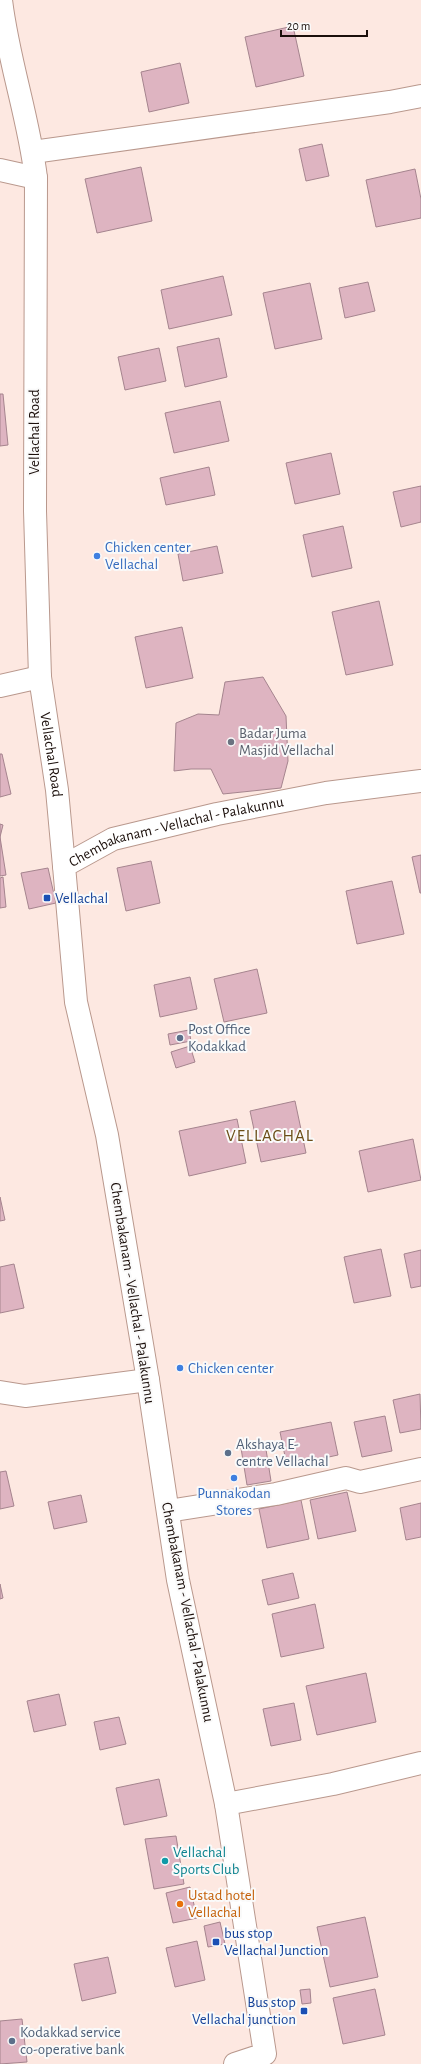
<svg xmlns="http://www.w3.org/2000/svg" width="421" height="2064" font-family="'Alegreya Sans',sans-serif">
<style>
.building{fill:#deb4c1;stroke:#a5848e}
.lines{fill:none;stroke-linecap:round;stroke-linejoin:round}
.street-casing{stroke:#b9988d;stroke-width:24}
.secondary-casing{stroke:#b9988d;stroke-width:24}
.street{stroke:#fff;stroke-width:22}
.secondary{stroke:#fff;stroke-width:22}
.shop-dot{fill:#3f7fe0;stroke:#fafafa;stroke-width:1.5}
.worship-dot{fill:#6b7280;stroke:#fafafa;stroke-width:1.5}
.transit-dot{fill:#1a4fb4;stroke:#fafafa;stroke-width:1.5}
.service-dot{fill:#5c6f8a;stroke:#fafafa;stroke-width:1.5}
.culture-dot{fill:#0f9aa8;stroke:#fafafa;stroke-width:1.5}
.food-dot{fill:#e8710a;stroke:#fafafa;stroke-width:1.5}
.labels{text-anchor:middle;stroke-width:4;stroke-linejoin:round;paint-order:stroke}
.street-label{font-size:15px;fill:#1b0f0b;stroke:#fafafa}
.shop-label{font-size:15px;fill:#366cbe;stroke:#fafafa;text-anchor:start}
.worship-label{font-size:15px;fill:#5b616d;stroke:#fafafa;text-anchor:start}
.transit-label{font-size:15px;fill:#164399;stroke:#fafafa;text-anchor:start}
.service-label{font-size:15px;fill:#4e5e75;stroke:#fafafa;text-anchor:start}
.culture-label{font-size:15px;fill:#0d838f;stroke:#fafafa;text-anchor:start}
.food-label{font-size:15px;fill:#c56008;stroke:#fafafa;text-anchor:start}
.quarter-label{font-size:17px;letter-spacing:1px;fill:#6b4d17;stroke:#fafafa}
</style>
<rect width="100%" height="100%" fill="#fde8e1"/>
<path class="building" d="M293,26L304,76L256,87L245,37Z
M180,63L189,103L149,112L141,72Z
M322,144L329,176L306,181L299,149Z
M141,167L152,221L97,233L85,179Z
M415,169L421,199V218L376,227L366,180Z
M223,276L232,315L169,329L161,290Z
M368,282L375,311L345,318L339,288Z
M310,283L322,339L275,349L263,293Z
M219,338L227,377L185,387L177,347Z
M159,348L166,381L125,390L118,357Z
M0,394H3L8,445L0,446Z
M220,401L229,441L174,453L165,413Z
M331,453L340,494L295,504L286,463Z
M209,467L215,495L166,505L160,478Z
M421,486V522L401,527L393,492Z
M343,526L352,568L312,577L303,535Z
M217,546L223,573L183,581L178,554Z
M379,601L393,665L346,675L332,612Z
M182,627L193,678L146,688L135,637Z
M263,677L286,716L288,761L281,788L223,794L211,769H191L174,771L176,723L198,714L219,715L225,682Z
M0,754H2L11,794L0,797Z
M0,824L3,825L0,837L6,875L0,876Z
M421,855V893H420L412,857Z
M151,861L160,903L126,911L117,868Z
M48,868L56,903L29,909L21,873Z
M3,877L6,907L0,908V878Z
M392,881L404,934L357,944L346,891Z
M257,969L267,1013L224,1022L214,979Z
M190,977L197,1009L160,1017L154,985Z
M189,1030L191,1041L170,1045L168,1034Z
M190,1046L195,1062L176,1068L171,1052Z
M295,1101L306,1153L261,1162L250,1111Z
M237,1119L246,1163L189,1176L179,1131Z
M413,1139L421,1180L368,1192L359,1151Z
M0,1197L5,1220L0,1221Z
M381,1249L391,1296L354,1303L344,1257Z
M421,1250V1286L411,1288L404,1254Z
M14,1264L24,1308L0,1313V1267Z
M420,1394L421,1429L400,1433L393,1400Z
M385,1416L392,1451L362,1457L354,1422Z
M331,1422L338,1455L287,1466L280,1432Z
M265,1443L271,1481L247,1485L241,1448Z
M6,1471L14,1506L0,1509V1472Z
M347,1492L356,1531L318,1539L310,1500Z
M81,1495L87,1522L54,1529L48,1502Z
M301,1500L309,1539L267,1548L259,1509Z
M421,1503V1537L406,1540L400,1508Z
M293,1573L299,1598L268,1605L262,1580Z
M0,1584L3,1598L0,1599Z
M315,1604L324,1648L281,1657L272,1614Z
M366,1673L376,1722L317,1735L306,1686Z
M59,1694L66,1725L34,1732L27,1701Z
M294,1703L301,1740L271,1746L263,1709Z
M119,1717L126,1744L100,1750L94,1722Z
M159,1779L167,1816L124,1825L116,1788Z
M176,1836L184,1884L154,1889L145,1839Z
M190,1887L197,1918L173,1923L166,1893Z
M365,1917L378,1977L330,1987L317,1927Z
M220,1922L225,1944L208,1947L204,1926Z
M197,1941L205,1980L175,1987L166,1948Z
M108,1957L116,1993L82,2001L74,1964Z
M310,1989L311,2003L302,2004L300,1990Z
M375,1989L385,2035L343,2044L333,1998Z
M22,2019L27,2062L0,2064V2021Z"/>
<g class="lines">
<g class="street-casing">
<g id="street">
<path id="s1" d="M1,0C8,60 29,118 36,178L35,511L40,677L57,790L64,866"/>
<path d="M33,152L390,102L421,96"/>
<path d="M0,170L36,178"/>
<path d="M0,686L40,677"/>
<path d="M168,1511L276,1494L346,1478L360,1482L421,1469"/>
<path d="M226,1804L333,1784L421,1763"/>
</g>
</g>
<g class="secondary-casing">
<g id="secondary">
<path d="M0,1392L25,1396L148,1380"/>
<path id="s2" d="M235,2064L265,2054L226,1804L178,1580L148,1380L107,1135L76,1002L64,866L113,839L217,814L326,793L421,781"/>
</g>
</g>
<use href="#street" class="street"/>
<use href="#secondary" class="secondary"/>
</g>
<g class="shop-dot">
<circle cx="97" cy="556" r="4"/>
<circle cx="180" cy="1368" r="4"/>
<circle cx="234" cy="1478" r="4"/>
</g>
<circle class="worship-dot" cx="231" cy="742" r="4"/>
<g class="transit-dot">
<rect x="43" y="894" width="8" height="8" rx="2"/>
<rect x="212" y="1938" width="8" height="8" rx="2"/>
<rect x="300" y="2007" width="8" height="8" rx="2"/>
</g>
<g class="service-dot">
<circle cx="180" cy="1038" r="4"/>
<circle cx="228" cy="1453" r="4"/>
<circle cx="12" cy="2041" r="4"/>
</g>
<circle class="culture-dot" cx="165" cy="1861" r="4"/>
<circle class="food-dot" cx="180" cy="1904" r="4"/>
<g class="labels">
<g class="street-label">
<text transform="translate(34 432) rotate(-90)" y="5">Vellachal Road</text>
<text dy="5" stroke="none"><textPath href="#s1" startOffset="759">Vellachal Road</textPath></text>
<text dy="5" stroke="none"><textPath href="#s2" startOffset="1356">Chembakanam - Vellachal - Palakunnu</textPath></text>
<text transform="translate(133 1293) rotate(81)" y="5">Chembakanam - Vellachal - Palakunnu</text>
<text transform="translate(188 1612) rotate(79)" y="5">Chembakanam - Vellachal - Palakunnu</text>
</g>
<g class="shop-label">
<text x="105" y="552">Chicken center<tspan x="105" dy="17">Vellachal</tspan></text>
<text x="188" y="1373">Chicken center</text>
<text x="234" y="1498" text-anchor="middle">Punnakodan<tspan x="234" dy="17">Stores</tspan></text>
</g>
<g class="worship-label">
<text x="239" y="738">Badar Juma<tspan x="239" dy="17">Masjid Vellachal</tspan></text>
</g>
<g class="transit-label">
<text x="55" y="903">Vellachal</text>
<text x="224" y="1938">bus stop<tspan x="224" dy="17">Vellachal Junction</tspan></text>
<text x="296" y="2007" text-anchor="end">Bus stop<tspan x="296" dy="17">Vellachal junction</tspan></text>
</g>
<g class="service-label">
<text x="188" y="1034">Post Office<tspan x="188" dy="17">Kodakkad</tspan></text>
<text x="236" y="1449">Akshaya E-<tspan x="236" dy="17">centre Vellachal</tspan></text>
<text x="20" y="2037">Kodakkad service<tspan x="20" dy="17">co-operative bank</tspan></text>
</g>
<g class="culture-label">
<text x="173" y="1857">Vellachal<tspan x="173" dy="17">Sports Club</tspan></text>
</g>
<g class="food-label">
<text x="188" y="1900">Ustad hotel<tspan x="188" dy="17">Vellachal</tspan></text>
</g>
<g class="quarter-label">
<text x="270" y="1141">VELLACHAL</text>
</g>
</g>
<path d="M281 30v6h86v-6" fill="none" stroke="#1b0f0b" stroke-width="2"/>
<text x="287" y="30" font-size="12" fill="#1b0f0b" stroke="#fafafa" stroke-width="3" paint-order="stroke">20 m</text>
</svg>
